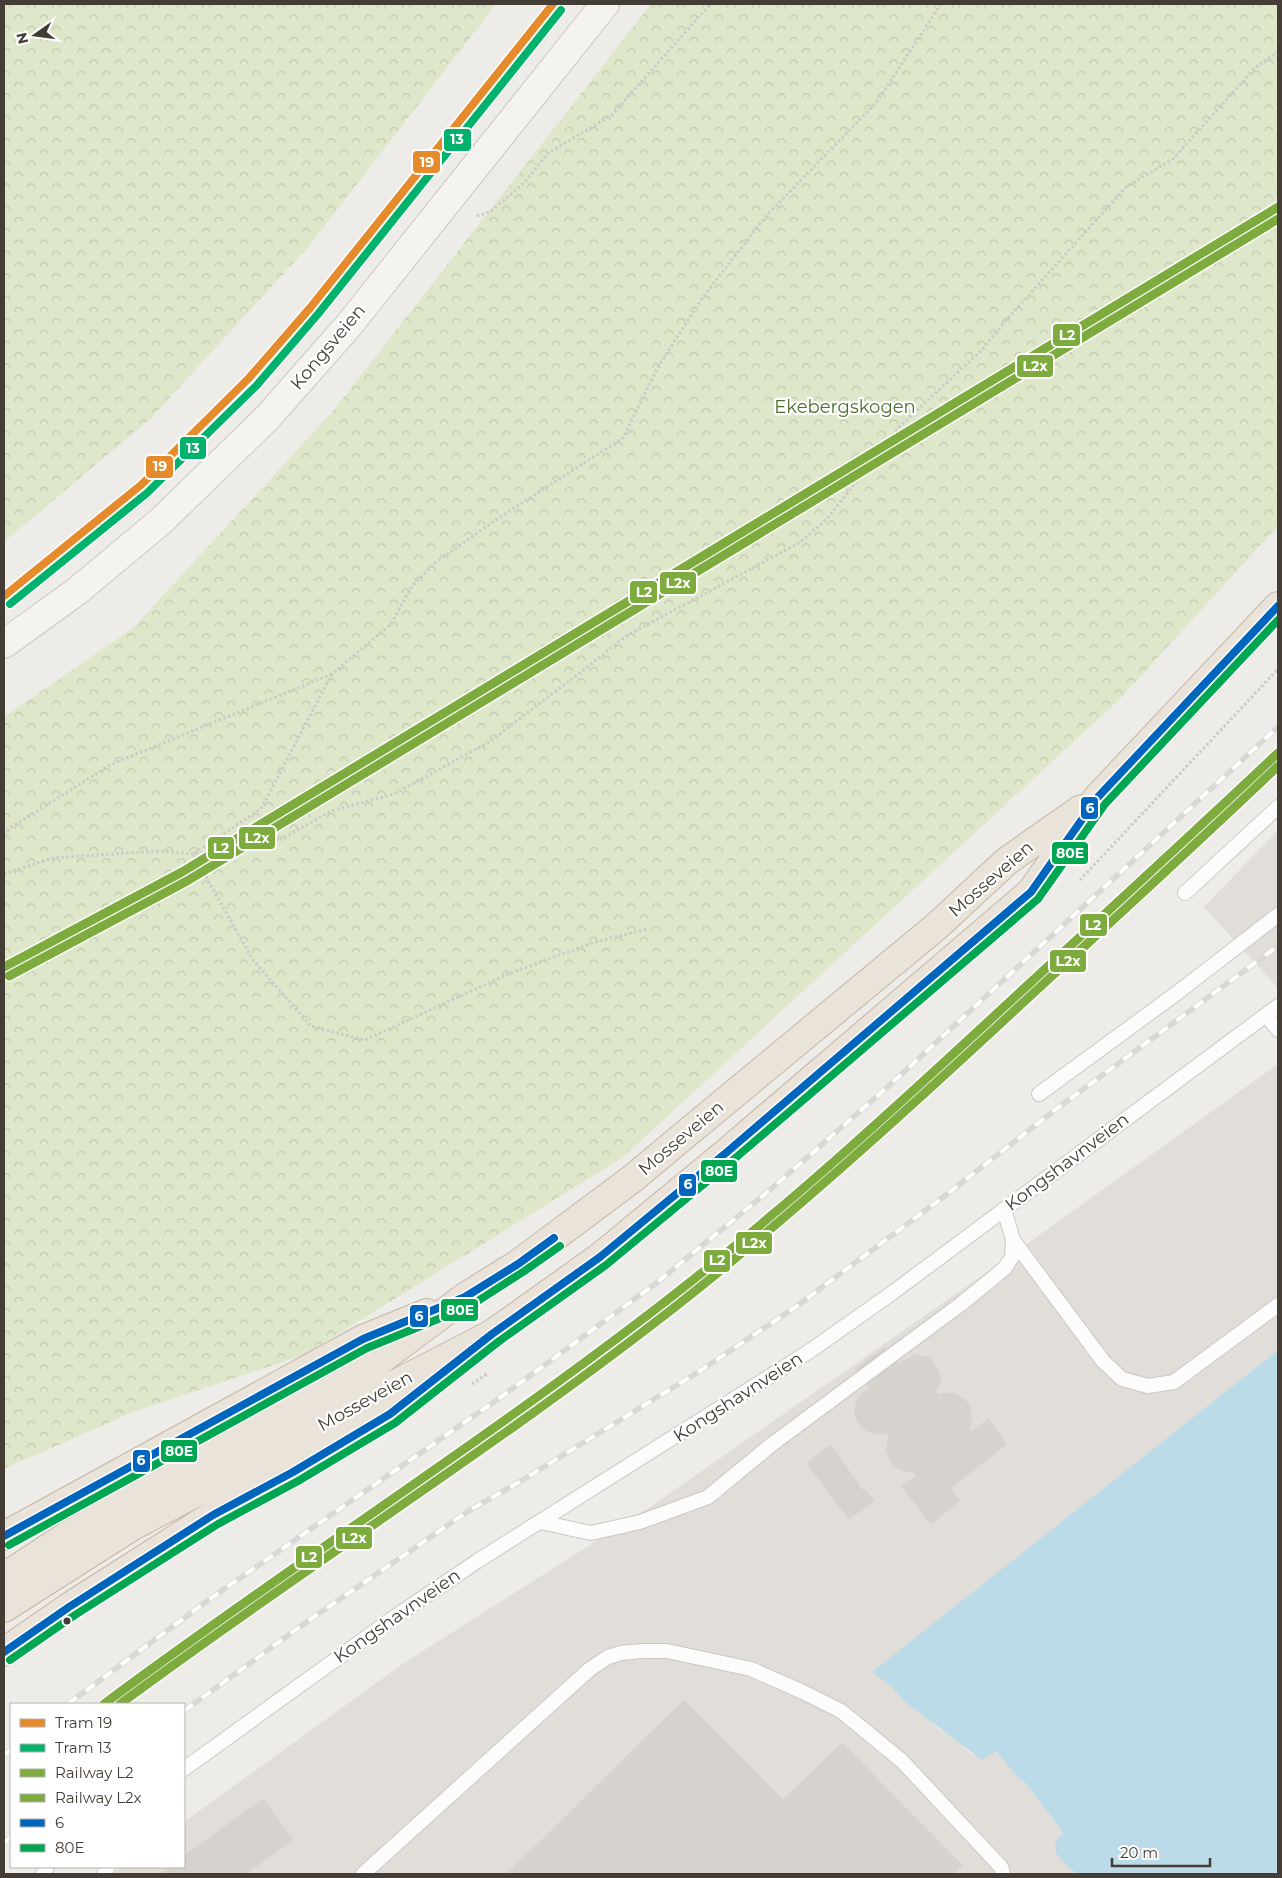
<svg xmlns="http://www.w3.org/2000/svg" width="1282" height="1878" font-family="Montserrat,sans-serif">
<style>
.industrial{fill:#e1ddd9}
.forest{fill:url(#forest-crowns)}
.water{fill:#bcdbe9}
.building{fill:#d6d3cf;stroke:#d6d3ce}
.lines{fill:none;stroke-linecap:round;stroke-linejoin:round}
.lane-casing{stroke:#cbc8c4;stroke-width:16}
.secondary-casing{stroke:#ccc8c0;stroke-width:30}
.highway-casing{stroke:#c4b6a5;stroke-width:30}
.path{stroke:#cccac6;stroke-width:3;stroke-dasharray:2.5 2.5;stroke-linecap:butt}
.lane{stroke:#fcfcfc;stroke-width:14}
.secondary{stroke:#f5f3ef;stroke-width:28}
.highway{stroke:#eae3d9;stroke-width:28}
.rail-casing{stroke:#d8d8d7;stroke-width:5.5}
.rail{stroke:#fff;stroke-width:4;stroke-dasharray:11;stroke-linecap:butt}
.bus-1-casing{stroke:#fff;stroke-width:11}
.bus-2-casing{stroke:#fff;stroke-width:11}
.bus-1{stroke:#0065bd;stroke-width:8}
.bus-2{stroke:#00a651;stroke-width:8}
.rail-1-casing{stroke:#fff;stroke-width:12}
.rail-2-casing{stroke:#fff;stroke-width:12}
.rail-1{stroke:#7eab3d;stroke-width:9}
.rail-2{stroke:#7eab3d;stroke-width:9}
.tram-1-casing{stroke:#fff;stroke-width:11}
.tram-2-casing{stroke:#fff;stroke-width:11}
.tram-1{stroke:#e58b2b;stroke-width:8}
.tram-2{stroke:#00b26b;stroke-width:8}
.bus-dot{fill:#433d35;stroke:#fff;stroke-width:2}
.labels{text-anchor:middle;stroke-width:4.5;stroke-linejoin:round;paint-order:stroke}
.street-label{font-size:18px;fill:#433d35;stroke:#fff}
.park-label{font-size:18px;fill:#4d702e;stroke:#fff}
.line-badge{stroke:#fff;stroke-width:2}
.badge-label{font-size:14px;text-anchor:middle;font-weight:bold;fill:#fff}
</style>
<defs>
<pattern id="forest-crowns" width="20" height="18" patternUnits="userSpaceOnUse" patternTransform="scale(1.25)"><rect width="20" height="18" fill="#dee7ca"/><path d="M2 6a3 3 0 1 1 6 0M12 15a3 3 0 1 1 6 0" fill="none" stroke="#c0c7ae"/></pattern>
</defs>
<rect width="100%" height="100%" fill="#eeece8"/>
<path class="industrial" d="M1278,830V988L1204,907Z
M1278,1064V1350L873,1672L891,1686L904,1701L926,1716L938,1728L954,1738L971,1754L996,1750L1021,1781L1023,1780L1060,1828L1063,1834L1057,1846L1070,1869L1079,1874H112L122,1867H184V1822L404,1663L653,1505L1013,1254Z"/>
<path class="forest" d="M4,4H496L309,246L151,418L4,542Z
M651,4H1278V526L1119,700L622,1158L304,1355L133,1412L4,1469V717L133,628L333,411Z"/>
<path class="water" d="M1278,1350V1874H1079L1070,1869L1055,1852L1057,1846L1054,1842L1063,1834L1060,1828L1023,1780L1021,1781L996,1751L982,1760L904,1701L891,1686L872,1672Z"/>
<path class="building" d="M885,1347L899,1365L895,1372L894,1382L885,1388H870L855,1369Z
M914,1355L929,1358L937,1367L941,1379L936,1392L939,1395L945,1393L955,1394L965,1400L969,1405L972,1417L969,1428L971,1432L988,1419L1007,1444L950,1488L960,1501L931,1524L902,1487L916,1476L913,1471H904L893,1465L886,1451L889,1436L885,1433L879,1434L867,1431L859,1424L855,1414L856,1403L861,1394L870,1388H885L894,1382L895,1372L900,1363Z
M831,1445L863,1491L865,1490L874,1501L849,1519L807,1463Z
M684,1700L783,1800L842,1743L962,1865L953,1874H507Z
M263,1799L293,1840L245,1874H162L161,1873L169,1867H184V1856Z"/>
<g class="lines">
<g class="lane-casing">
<path id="lane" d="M1185,893L1278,807
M1266,1015L1278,1030
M1039,1094L1177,993L1278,915
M1013,1240L1103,1361L1122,1379L1148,1386L1174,1382L1278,1305
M540,1522L591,1533L640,1522L708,1497L771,1445L961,1304L1005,1268L1012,1257L1013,1240L1004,1209
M184,1769L396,1616L479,1560L810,1351L892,1293L1278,1006
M43,1874L47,1867
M104,1874L108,1867
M363,1874L590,1669L608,1657L621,1653L642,1651H667L751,1669L803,1692L841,1711L902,1761L1001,1867L1003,1874"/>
</g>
<g class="secondary-casing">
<path id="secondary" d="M4,644L76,592L161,521L267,418L349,325L605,4"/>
</g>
<g class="highway-casing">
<path id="highway" d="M4,1536L363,1339L427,1313
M4,1577L67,1536L121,1505L379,1361L465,1297L518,1264L632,1179L687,1133L937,926L1007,861L1081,809
M4,1608L131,1527L280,1448L378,1393L492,1334L600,1257L727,1152L1031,892L1097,798L1278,606
M4,1652L69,1607L213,1515L293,1472L390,1414L443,1373"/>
</g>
<path class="path" d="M477,216L491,211L525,182L547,154L612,115L710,4
M332,674L261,809L193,854L253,960L311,1026L365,1040L508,974L595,942L647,929
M4,835L10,828L112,764L332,674L391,624L412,586L435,563L497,519L623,438L657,369L700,301L766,216L876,103L941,4
M4,874L53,858L159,851L193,854L278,841L331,811L394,794L489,742L581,672L626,636L799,543L827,519L900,426L981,351L1009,317L1126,187L1173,159L1255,68L1278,52
M1080,880L1278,669
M472,1384L488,1373"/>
<use href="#lane" class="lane"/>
<use href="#secondary" class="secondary"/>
<use href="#highway" class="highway"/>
<g class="rail-casing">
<path id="rail" d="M68,1704L207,1601L501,1397L655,1284L770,1190L892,1083L1278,727
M184,1711L308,1621L470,1510L521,1481L700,1371L797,1306L942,1198L1055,1110L1278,946
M4,1755L11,1750
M4,1843L11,1837"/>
</g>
<use href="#rail" class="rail"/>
<g class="bus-1-casing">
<path id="bus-1" d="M4,1536L363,1339L465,1297L518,1264L554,1238
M4,1652L69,1607L213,1515L293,1472L390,1414L492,1334L600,1257L727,1152L1031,892L1097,798L1278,606"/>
</g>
<g class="bus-2-casing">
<path id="bus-2" d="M9,1545L367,1348L470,1306L523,1272L560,1246
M10,1660L75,1615L218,1524L298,1481L395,1423L498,1342L606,1265L733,1160L1038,899L1105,804L1278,620"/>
</g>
<use href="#bus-1" class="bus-1"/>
<use href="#bus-2" class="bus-2"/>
<g class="rail-1-casing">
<path id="rail-1" d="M4,967L182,872L1278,207
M104,1704C289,1566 484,1442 666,1301C785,1209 895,1108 1005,1006C1096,922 1188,838 1278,753"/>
</g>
<g class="rail-2-casing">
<path id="rail-2" d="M9,976L187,881L1278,219
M120,1704C303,1568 496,1447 675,1307C793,1214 904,1113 1014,1011C1102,930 1191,849 1278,766"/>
</g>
<use href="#rail-1" class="rail-1"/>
<use href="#rail-2" class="rail-2"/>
<g class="tram-1-casing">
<path id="tram-1" d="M4,596L141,485L249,378L310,308L553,4"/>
</g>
<g class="tram-2-casing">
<path id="tram-2" d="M10,604L147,493L257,385L318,314L561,10"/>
</g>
<use href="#tram-1" class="tram-1"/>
<use href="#tram-2" class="tram-2"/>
</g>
<circle class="bus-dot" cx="67" cy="1621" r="4.5"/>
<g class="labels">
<g class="street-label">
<text transform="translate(328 347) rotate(-50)" y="6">Kongsveien</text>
<text transform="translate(991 879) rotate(-41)" y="6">Mosseveien</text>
<text transform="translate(681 1138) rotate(-40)" y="6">Mosseveien</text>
<text transform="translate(1067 1162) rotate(-37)" y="6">Kongshavnveien</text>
<text transform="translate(738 1397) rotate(-33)" y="6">Kongshavnveien</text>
<text transform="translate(365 1401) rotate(-29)" y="6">Mosseveien</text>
<text transform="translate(397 1616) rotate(-35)" y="6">Kongshavnveien</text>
</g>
<g class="park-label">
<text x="845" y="413">Ekebergskogen</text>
</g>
</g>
<g class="line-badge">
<rect x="443" y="128" width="29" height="24" rx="5" fill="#00b26b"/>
<rect x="412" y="150" width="29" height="24" rx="5" fill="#e58b2b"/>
<rect x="1052" y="323" width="29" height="24" rx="5" fill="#7eab3d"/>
<rect x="1016" y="354" width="38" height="24" rx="5" fill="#7eab3d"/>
<rect x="179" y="436" width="28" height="24" rx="5" fill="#00b26b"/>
<rect x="145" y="455" width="29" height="24" rx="5" fill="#e58b2b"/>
<rect x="659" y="571" width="38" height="24" rx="5" fill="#7eab3d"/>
<rect x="629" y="580" width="29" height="24" rx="5" fill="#7eab3d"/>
<rect x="1080" y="796" width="19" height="24" rx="5" fill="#0065bd"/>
<rect x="238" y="826" width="38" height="24" rx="5" fill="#7eab3d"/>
<rect x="207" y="836" width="28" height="24" rx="5" fill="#7eab3d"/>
<rect x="1051" y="841" width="38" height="24" rx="5" fill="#00a651"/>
<rect x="1079" y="913" width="29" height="24" rx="5" fill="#7eab3d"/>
<rect x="1049" y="949" width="38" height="24" rx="5" fill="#7eab3d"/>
<rect x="700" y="1159" width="38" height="24" rx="5" fill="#00a651"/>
<rect x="678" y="1173" width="19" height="24" rx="5" fill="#0065bd"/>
<rect x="735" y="1231" width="38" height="24" rx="5" fill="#7eab3d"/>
<rect x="703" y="1249" width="28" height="24" rx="5" fill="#7eab3d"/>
<rect x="440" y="1298" width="39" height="24" rx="5" fill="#00a651"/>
<rect x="409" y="1304" width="20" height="24" rx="5" fill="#0065bd"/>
<rect x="160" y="1439" width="38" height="24" rx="5" fill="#00a651"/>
<rect x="132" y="1449" width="19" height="24" rx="5" fill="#0065bd"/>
<rect x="335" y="1526" width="38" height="24" rx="5" fill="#7eab3d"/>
<rect x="295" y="1545" width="28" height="24" rx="5" fill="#7eab3d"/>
</g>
<g class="badge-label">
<text x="457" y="144">13</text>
<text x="427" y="167">19</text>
<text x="1067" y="340">L2</text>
<text x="1035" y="371">L2x</text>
<text x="193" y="453">13</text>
<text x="160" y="471">19</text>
<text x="678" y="588">L2x</text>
<text x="644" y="597">L2</text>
<text x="1090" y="813">6</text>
<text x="257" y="843">L2x</text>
<text x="221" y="853">L2</text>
<text x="1070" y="858">80E</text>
<text x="1093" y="930">L2</text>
<text x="1068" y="966">L2x</text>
<text x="719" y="1176">80E</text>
<text x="688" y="1189">6</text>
<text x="754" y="1248">L2x</text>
<text x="717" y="1265">L2</text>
<text x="460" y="1315">80E</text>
<text x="419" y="1321">6</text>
<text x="179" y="1456">80E</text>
<text x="141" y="1465">6</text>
<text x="354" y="1543">L2x</text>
<text x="309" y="1562">L2</text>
</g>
<rect width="1282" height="1878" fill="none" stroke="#433d35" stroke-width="10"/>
<rect x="10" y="1703" width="175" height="165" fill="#ffffff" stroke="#b4b1ae"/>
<rect x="20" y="1719" width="25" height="8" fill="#e58b2b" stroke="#b4b1ae"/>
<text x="55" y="1728" font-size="15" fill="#433d35">Tram 19</text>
<rect x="20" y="1744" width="25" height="8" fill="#00b26b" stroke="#b4b1ae"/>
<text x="55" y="1753" font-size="15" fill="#433d35">Tram 13</text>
<rect x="20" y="1769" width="25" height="8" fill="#7eab3d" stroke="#b4b1ae"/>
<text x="55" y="1778" font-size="15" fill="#433d35">Railway L2</text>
<rect x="20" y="1794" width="25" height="8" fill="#7eab3d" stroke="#b4b1ae"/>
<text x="55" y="1803" font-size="15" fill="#433d35">Railway L2x</text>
<rect x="20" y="1819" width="25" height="8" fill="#0065bd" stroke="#b4b1ae"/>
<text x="55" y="1828" font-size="15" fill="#433d35">6</text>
<rect x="20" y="1844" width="25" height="8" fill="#00a651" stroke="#b4b1ae"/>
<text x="55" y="1853" font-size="15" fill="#433d35">80E</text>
<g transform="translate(35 35) rotate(256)" stroke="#ffffff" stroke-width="4" paint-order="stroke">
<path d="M0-4L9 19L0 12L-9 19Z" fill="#433d35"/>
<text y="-8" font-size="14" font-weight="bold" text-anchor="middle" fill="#433d35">N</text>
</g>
<path d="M1112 1858v8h98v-8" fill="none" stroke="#433d35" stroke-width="2.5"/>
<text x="1120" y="1858" font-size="15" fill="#433d35" stroke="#ffffff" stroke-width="4" paint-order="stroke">20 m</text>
</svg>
